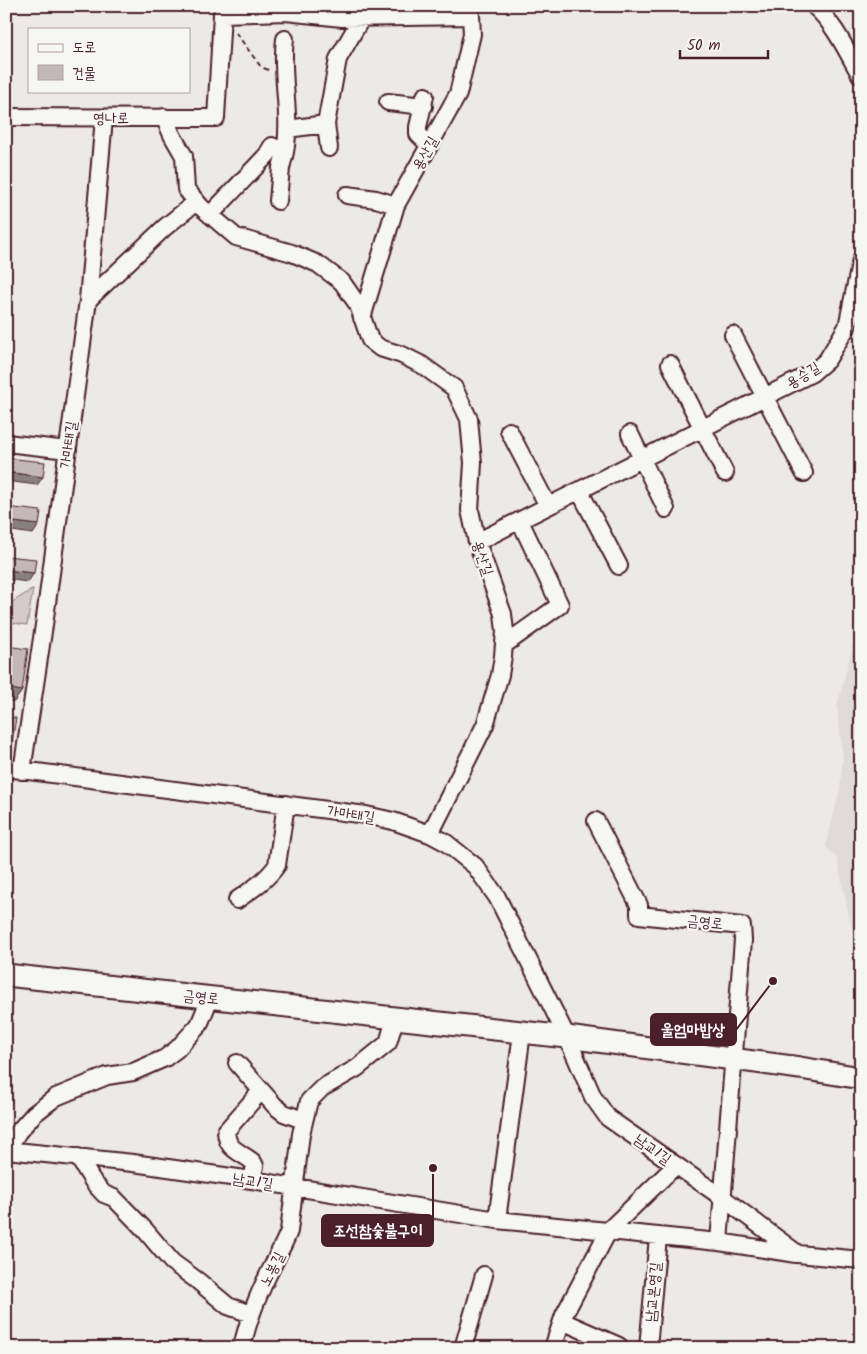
<svg xmlns="http://www.w3.org/2000/svg" width="867" height="1354" font-family="Kalam,'Poor Story',sans-serif">
<style>
.built{fill:#e0dad8}
.green{fill:#d4cbca;stroke:#8f757a}
.lines{fill:none;stroke-linecap:round;stroke-linejoin:round}
.minor-casing{stroke:#4a1f2b;stroke-width:20}
.major-casing{stroke:#4a1f2b;stroke-width:25}
.path{stroke:#4a1f2b;stroke-width:2;stroke-dasharray:5 4;stroke-linecap:butt}
.minor{stroke:#f6f6f2;stroke-width:16}
.major{stroke:#f6f6f2;stroke-width:21}
.shaded-wall{fill:#898080;stroke:#4a1f2b}
.building{fill:#c4b7b7;stroke:#4a1f2b}
.labels{text-anchor:middle;stroke-width:4.5;stroke-linejoin:round;paint-order:stroke}
.street-label{font-size:15px;fill:#4a1f2b;stroke:#f6f6f2}
.leader{fill:none;stroke:#4a1f2b;stroke-width:2}
.callout-dot{fill:#4a1f2b;stroke:#f6f6f2;stroke-width:2}
.callout{fill:#4a1f2b;stroke:#4a1f2b;stroke-width:2}
.callout-label{font-size:16px;text-anchor:middle;font-weight:bold;fill:#fff}
</style>
<rect width="100%" height="100%" fill="#ece9e6"/>
<filter id="ink" filterUnits="userSpaceOnUse"><feTurbulence type="fractalNoise" baseFrequency=".02" numOctaves="2"/><feDisplacementMap in="SourceGraphic" scale="10" xChannelSelector="R" yChannelSelector="G"/><feConvolveMatrix kernelMatrix="1 2 1 2 8 2 1 2 1" color-interpolation-filters="sRGB"/></filter>
<g filter="url(#ink)">
<path class="built" d="M858,626L861,627V946L852,929L837,858L826,846L840,789L843,759L837,706Z"/>
<path class="green" d="M33,589L27,625L6,622V606Z"/>
<g class="lines">
<g class="minor-casing">
<path id="minor" d="M814,6C835,24 847,52 861,76
M425,96L418,127V134L429,145
M388,102L424,106
M6,117L216,118L222,14L286,12L342,18L471,16L469,6
M164,117L172,135L184,156L186,189L201,207L236,237L292,253L318,264L342,282L358,305L370,340L380,348L402,355L422,365L454,388L469,419L473,463L470,510L477,542L503,614L505,631L503,656L500,675L485,725L430,834
M287,129L326,124
M329,148L326,124L338,59L362,17
M347,195L376,199L396,205
M278,201L281,168L285,152
M210,215L267,155L272,146L285,152C292,114 280,76 285,39
M88,300L164,228L196,202
M362,318L396,205L458,94L472,34L471,16L466,7
M733,335L804,473
M670,364L725,473
M509,431L548,506
M630,434L666,509
M6,443L68,450
M579,490L619,566
M477,542L812,373L827,360L847,327L861,260
M504,645L560,605L520,521
M6,768L366,815L393,821L430,834L445,842L475,866L497,897L567,1037L593,1097L608,1118L723,1198L798,1254L861,1260
M22,771L44,625L88,300L104,118
M596,821L639,905V915L742,926L743,940L719,1242
M237,900C251,890 267,880 277,865L286,804
M237,1063L275,1106L284,1113L303,1120
M6,1150L133,1163L252,1180L497,1220L719,1242L796,1254
M7,1150L18,1132L34,1114L56,1097L107,1076L133,1072L165,1058L177,1049L199,1025L210,998
M78,1157L94,1183L104,1194L114,1198L145,1230L172,1262L198,1281L228,1306L251,1314
M252,1180L255,1166L253,1162C240,1151 227,1151 226,1131L261,1091
M497,1220L522,1033
M562,1321L619,1346
M242,1348C248,1318 260,1290 274,1263C279,1252 285,1242 289,1231L301,1134L309,1101L322,1088L357,1068L388,1043L395,1019
M463,1348L484,1275
M553,1348L564,1315L609,1230L676,1165
M648,1348L658,1237"/>
</g>
<g class="major-casing">
<path id="major" d="M6,975L567,1037L800,1068L861,1078"/>
</g>
<path class="path" d="M236,33L261,67L271,71"/>
<use href="#minor" class="minor"/>
<use href="#major" class="major"/>
</g>
<path class="shaded-wall" d="M6,472L43,477L37,485L6,481Z
M6,521L39,525L33,534L6,530Z
M6,570L34,573L28,582L6,579Z
M6,688L22,691L14,702L6,701Z
M6,742H12L6,750Z"/>
<path class="building" d="M6,458L45,462L43,477L6,472Z
M6,507L41,511L39,525L6,521Z
M6,556L36,559L34,573L6,570Z
M6,646L28,649L22,691L6,688Z
M6,717L16,718L12,742H6Z"/>
</g>
<g class="labels">
<g class="street-label">
<text transform="translate(111 118) rotate(-1)" y="5">영나로</text>
<text transform="translate(425 153) rotate(-61)" y="5">용산길</text>
<text transform="translate(803 375) rotate(-32)" y="5">용승길</text>
<text transform="translate(68 445) rotate(-82)" y="5">가마태길</text>
<text transform="translate(483 558) rotate(71)" y="5">용산길</text>
<text transform="translate(351 814) rotate(9)" y="5">가마태길</text>
<text transform="translate(705 922) rotate(6)" y="5">금영로</text>
<text transform="translate(201 997) rotate(6)" y="5">금영로</text>
<text transform="translate(653 1149) rotate(35)" y="5">남교1길</text>
<text transform="translate(253 1181) rotate(9)" y="5">남교1길</text>
<text transform="translate(272 1269) rotate(-64)" y="5">노봉길</text>
<text transform="translate(653 1292) rotate(-85)" y="5">남교본영길</text>
</g>
</g>
<path class="leader" d="M773 981L736 1030M433 1168L433 1231"/>
<g class="callout-dot">
<circle cx="773" cy="981" r="5"/>
<circle cx="433" cy="1168" r="5"/>
</g>
<g class="callout">
<rect x="651" y="1014" width="85" height="31" rx="5"/>
<rect x="322" y="1215" width="111" height="31" rx="5"/>
</g>
<g class="callout-label">
<text x="693" y="1035">울엄마밥상</text>
<text x="378" y="1236">조선참숯불구이</text>
</g>
<rect width="867" height="1354" fill="none" stroke="#f6f6f2" stroke-width="25"/>
<rect x="12" y="12" width="842" height="1329" fill="none" stroke="#4a1f2b" stroke-width="2" filter="url(#ink)"/>
<rect x="28" y="28" width="162" height="65" fill="#f6f6f2" stroke="#b1a0a2"/>
<rect x="38" y="44" width="25" height="8" fill="#f6f6f2" stroke="#b1a0a2"/>
<text x="72" y="52" font-size="15" fill="#4a1f2b">도로</text>
<rect x="38" y="65" width="25" height="15" fill="#c4b7b7" stroke="#b1a0a2"/>
<text x="72" y="78" font-size="15" fill="#4a1f2b">건물</text>
<path d="M680 50v8h88v-8" fill="none" stroke="#4a1f2b" stroke-width="2.5"/>
<text x="687" y="50" font-size="15" fill="#4a1f2b" stroke="#f6f6f2" stroke-width="4" paint-order="stroke">50 m</text>
</svg>
